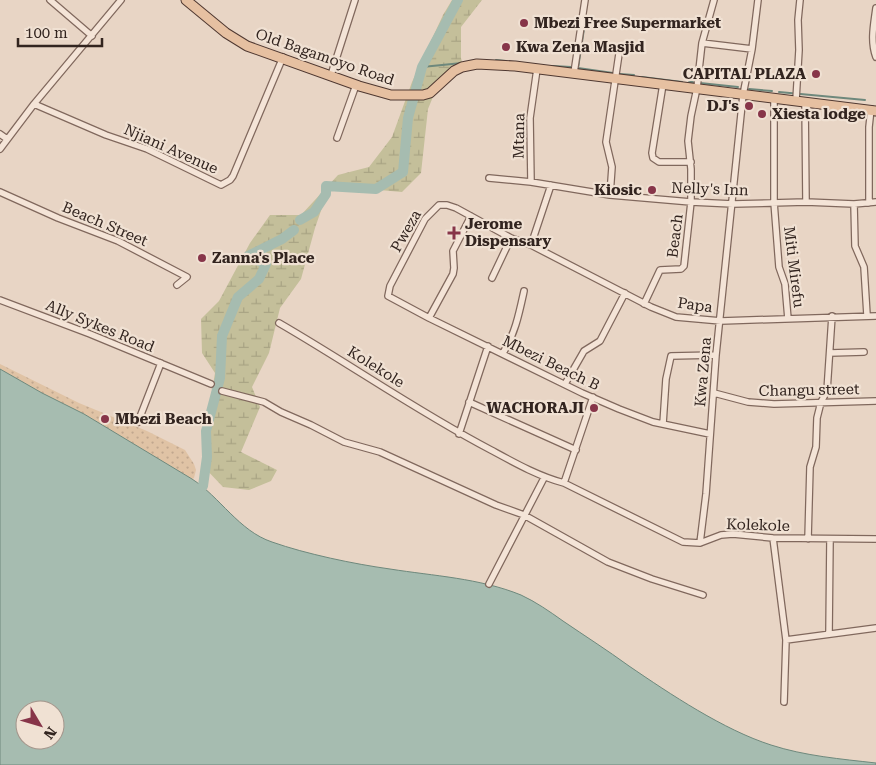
<svg xmlns="http://www.w3.org/2000/svg" width="876" height="765" font-family="'Roboto Serif',serif">
<style>
.wetland{fill:url(#wetland-marsh)}
.sand{fill:url(#sand-dots)}
.water{fill:#a6bcb0;stroke:#6e887c;fill-rule:evenodd}
.lines{fill:none;stroke-linecap:round;stroke-linejoin:round}
.stream{stroke:#6e887c;stroke-width:2}
.river{stroke:#a6bcb0;stroke-width:10}
.minor-casing{stroke:#80685d;stroke-width:8}
.primary-casing{stroke:#4f3831;stroke-width:11}
.minor{stroke:#f4e4d7;stroke-width:5.5}
.primary{stroke:#e6c0a1;stroke-width:9}
.poi-dot{fill:#873549;stroke:#f0e1d3;stroke-width:2}
.labels{text-anchor:middle;stroke-width:4.5;stroke-linejoin:round;paint-order:stroke}
.poi-label{font-size:15px;font-weight:bold;fill:#32241f;stroke:#f0e1d3;text-anchor:start}
.street-label{font-size:15px;fill:#32241f;stroke:#f0e1d3}
</style>
<defs>
<pattern id="wetland-marsh" width="20" height="14" patternUnits="userSpaceOnUse" patternTransform="scale(1.25)"><rect width="20" height="14" fill="#c4bf9a"/><path d="M1 5h8M5 5V1M11 12h8M15 12V8" fill="none" stroke="#a9a484"/></pattern>
<pattern id="sand-dots" width="8" height="8" patternUnits="userSpaceOnUse" patternTransform="scale(1.25)"><rect width="8" height="8" fill="#e0c3a5"/><path d="M2 2h.1M6 6h.1" fill="none" stroke="#c1a78e" stroke-width="1.8" stroke-linecap="round"/></pattern>
</defs>
<rect width="100%" height="100%" fill="#e8d5c5"/>
<path class="wetland" d="M452,0H482L461,27V58L463,66L437,87L428,109L421,173L402,192L333,186L327,188L324,202L315,228L301,279L280,308L269,353L252,387L260,407L241,452L277,470L271,481L249,490L223,487L203,466L205,433L215,373L202,353L201,319L219,301L250,243L270,215H301L338,175L369,167L392,137L412,82L443,15Z"/>
<path class="sand" d="M0,364L79,403L147,431L185,450L194,464L196,470L194,478L192,479L84,414L42,393L0,369Z"/>
<path class="water" d="M0,369L42,393L84,414L192,479C220,497 239,531 272,542C306,554 354,564 390,569C434,576 479,578 521,595C536,602 549,611 563,621C585,636 607,650 629,666C670,694 724,730 771,745C805,756 841,759 876,763V765H0ZM25,710H55V740H25Z"/>
<g class="lines">
<path class="stream" d="M605,23L585,22L578,68L613,73
M496,60L506,61
M553,66L571,67
M422,67L462,63
M620,74L634,75
M642,77L682,82
M689,82H696
M700,83L738,87
M749,89L772,91
M779,92L865,100"/>
<path class="river" d="M300,220L314,212L326,194V186L376,189L403,172L408,118L422,67L458,0
M203,486L207,457L206,431L220,378L222,336L238,297L259,279L266,264L248,256L282,239L294,230"/>
<g class="minor-casing">
<path id="minor" d="M50,0L92,36
M876,8C874,24 870,41 876,57
M702,43L752,49
M537,69L530,118L531,182L610,195L691,202L733,204L806,202L854,204L876,202
M574,73L585,0
M331,75L355,0
M663,84L652,153L653,158L659,162H691
M774,98V202L779,267L785,284L788,319
M796,100L799,50L798,20L800,0
M805,101L806,202
M34,104L106,135L147,149L221,185L230,180L233,176L283,57
M0,134L7,139
M337,138L356,85
M0,149L34,104L121,0
M489,178L531,182
M0,192L58,218L118,241L187,277L177,285
M610,195L612,167L606,142L620,47
M869,203V127L871,109
M854,204L855,246L864,267L867,315
M531,245L551,185
M492,278L511,238
M0,300L90,334L211,384
M644,304L660,270L681,269L684,266L691,202V169L688,141L691,116L697,88L702,43L714,0
M429,318L453,274L454,268L453,251L471,216
M279,323C350,364 418,412 491,450C515,463 538,476 564,483L683,542L700,543L721,535L733,534L773,538L876,539
M503,353C515,334 519,314 524,291
M830,353L864,352
M565,384L584,351L600,341L625,293
M222,391L264,402L281,412L311,425L344,442L380,452L496,505L524,515L608,562L652,579L703,595
M714,393L748,402L774,404L876,401
M469,402L576,450
M138,422L161,363
M663,424L666,379L671,356L716,355
M459,434L488,346
M710,434L653,422L619,409L582,393L429,318L388,296L390,286L425,219L439,205H447L456,208L511,238L531,245L651,307L676,317L721,321L876,316
M564,483L593,397
M773,538L786,640L784,702
M808,539L810,467L816,447L817,418L821,402L827,391L832,316
M700,543L706,494L716,355L743,95L752,49L758,0
M489,584L544,478
M829,634L830,539
M786,640L876,628"/>
</g>
<g class="primary-casing">
<path id="primary" d="M186,0L226,33L247,46L359,86L391,95H423L430,93L454,71L462,67L477,64L515,66L876,111"/>
</g>
<use href="#minor" class="minor"/>
<use href="#primary" class="primary"/>
</g>
<g class="poi-dot">
<circle cx="524" cy="23" r="5"/>
<circle cx="506" cy="47" r="5"/>
<circle cx="816" cy="74" r="5"/>
<circle cx="749" cy="106" r="5"/>
<circle cx="762" cy="114" r="5"/>
<circle cx="652" cy="190" r="5"/>
<path d="M451.5 225.5h5v5h5v5h-5v5h-5v-5h-5v-5h5z"/>
<circle cx="202" cy="258" r="5"/>
<circle cx="594" cy="408" r="5"/>
<circle cx="105" cy="419" r="5"/>
</g>
<g class="labels">
<g class="poi-label">
<text x="534" y="28">Mbezi Free Supermarket</text>
<text x="516" y="52">Kwa Zena Masjid</text>
<text x="806" y="79" text-anchor="end">CAPITAL PLAZA</text>
<text x="739" y="111" text-anchor="end">DJ's</text>
<text x="772" y="119">Xiesta lodge</text>
<text x="642" y="195" text-anchor="end">Kiosic</text>
<text x="465" y="229">Jerome<tspan x="465" dy="17">Dispensary</tspan></text>
<text x="212" y="263">Zanna's Place</text>
<text x="584" y="413" text-anchor="end">WACHORAJI</text>
<text x="115" y="424">Mbezi Beach</text>
</g>
<g class="street-label">
<text transform="translate(325 57) rotate(19)" y="5">Old Bagamoyo Road</text>
<text transform="translate(519 136) rotate(-89)" y="5">Mtana</text>
<text transform="translate(171 149) rotate(24)" y="5">Njiani Avenue</text>
<text transform="translate(710 189) rotate(2)" y="5">Nelly's Inn</text>
<text transform="translate(105 224) rotate(23)" y="5">Beach Street</text>
<text transform="translate(406 231) rotate(-60)" y="5">Pweza</text>
<text transform="translate(675 236) rotate(-83)" y="5">Beach</text>
<text transform="translate(794 267) rotate(83)" y="5">Miti Mirefu</text>
<text transform="translate(695 305) rotate(8)" y="5">Papa</text>
<text transform="translate(100 326) rotate(22)" y="5">Ally Sykes Road</text>
<text transform="translate(551 363) rotate(26)" y="5">Mbezi Beach B</text>
<text transform="translate(376 367) rotate(32)" y="5">Kolekole</text>
<text transform="translate(703 372) rotate(-85)" y="5">Kwa Zena</text>
<text transform="translate(809 390) rotate(-1)" y="5">Changu street</text>
<text transform="translate(758 525) rotate(2)" y="5">Kolekole</text>
</g>
</g>
<g transform="translate(40 725) rotate(128)"><circle r="24" fill="#f0e1d3" stroke="#a4958b"/>
<path d="M0-4L9 19L0 12L-9 19Z" fill="#873549"/>
<text y="-8" font-size="14" font-weight="bold" text-anchor="middle" fill="#32241f">N</text>
</g>
<path d="M18 38v8h84v-8" fill="none" stroke="#32241f" stroke-width="2.5"/>
<text x="25" y="38" font-size="15" fill="#32241f" stroke="#f0e1d3" stroke-width="4" paint-order="stroke">100 m</text>
</svg>
